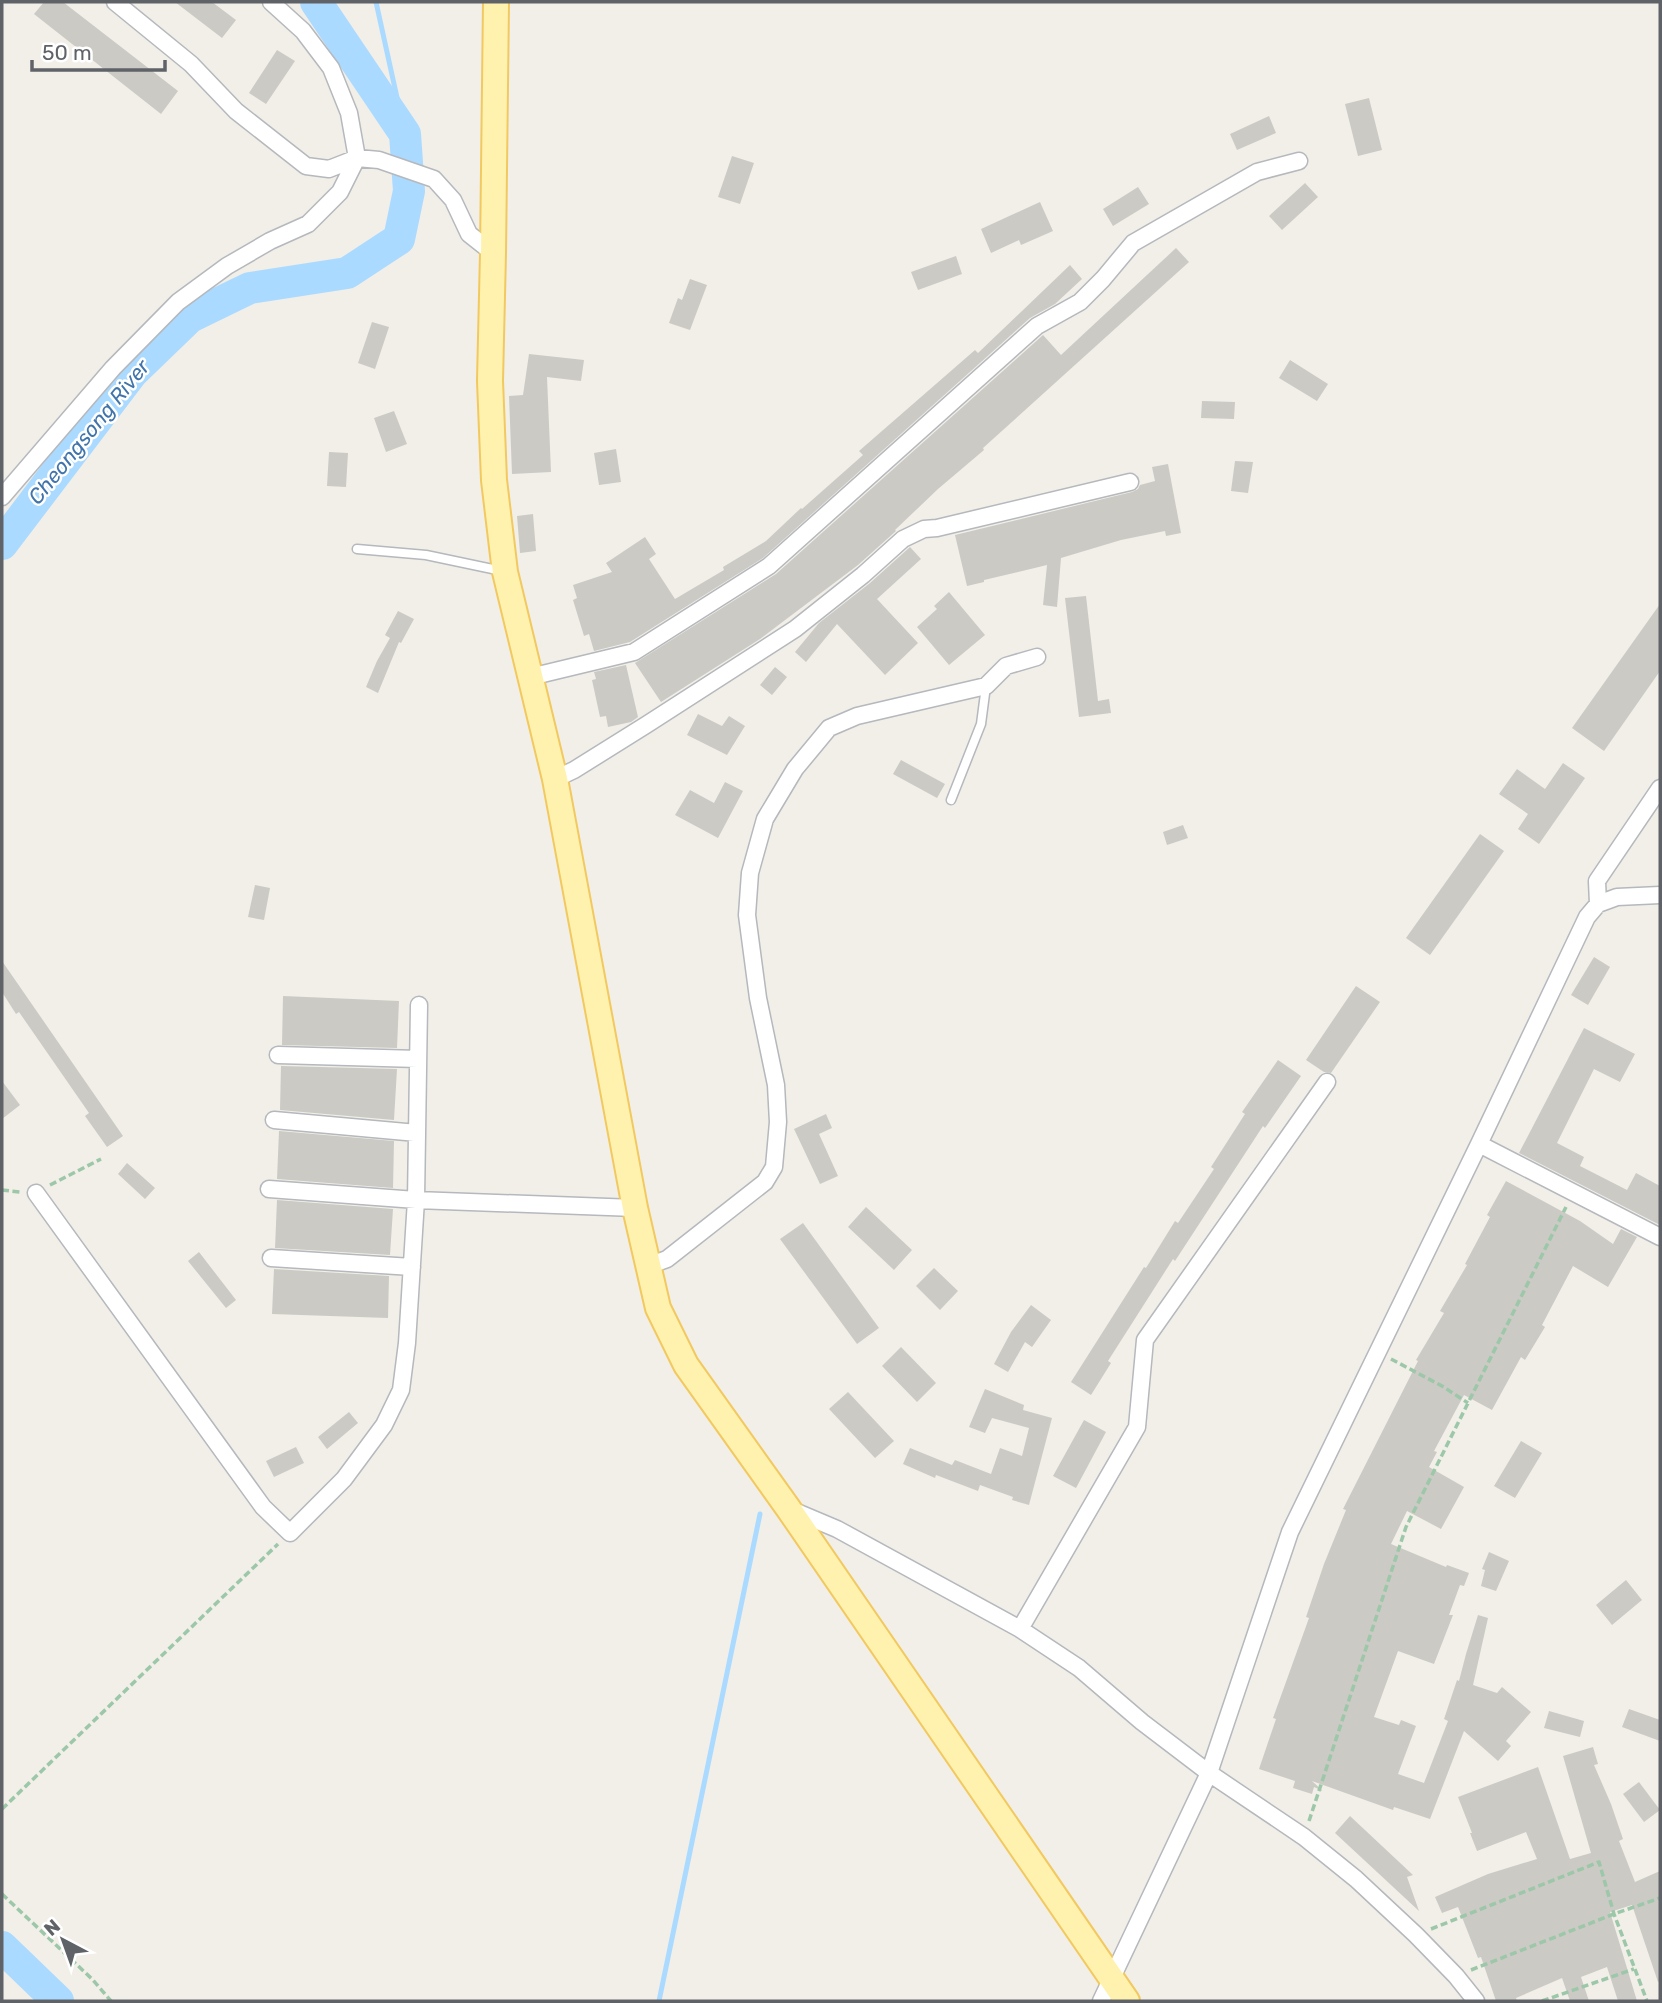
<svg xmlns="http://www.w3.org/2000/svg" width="1662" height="2003" font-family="Rubik,sans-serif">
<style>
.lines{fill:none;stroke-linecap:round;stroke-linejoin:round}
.stream{stroke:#aadaff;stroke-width:5}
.river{stroke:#aadaff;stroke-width:32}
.building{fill:#cccac5}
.lane-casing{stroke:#b5b8bc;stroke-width:11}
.street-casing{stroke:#b5b8bc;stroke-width:19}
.primary-casing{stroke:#f2c960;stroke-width:28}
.path{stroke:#9cc7a9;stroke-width:3.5;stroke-dasharray:7 3.5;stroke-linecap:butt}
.lane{stroke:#fff;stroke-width:8}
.street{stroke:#fff;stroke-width:16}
.primary{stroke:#fff2af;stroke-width:24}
.labels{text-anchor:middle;stroke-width:5;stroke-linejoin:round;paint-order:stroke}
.water-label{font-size:21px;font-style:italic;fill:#4174aa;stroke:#fff}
</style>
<rect width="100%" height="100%" fill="#f1efe8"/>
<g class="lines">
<path class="stream" d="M376,2L405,134
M659,2001L760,1514"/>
<path class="river" d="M2,544L132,373L190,317L250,288L347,273L399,239L409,191L405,134L316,2
M2,1947L58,2001"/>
</g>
<path class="building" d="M44,2H63L178,91L161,114L34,14Z
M175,2H212L236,20L222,38Z
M277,50L295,61L266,104L249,93Z
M1369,98L1382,150L1358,156L1345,104Z
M1269,116L1276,133L1237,150L1230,134Z
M732,156L754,163L740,204L718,197Z
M1305,183L1318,197L1282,230L1269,216Z
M1138,187L1149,204L1113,226L1103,209Z
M1040,202L1053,231L1021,245L1019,240L991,253L981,229Z
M1176,248L1189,262L983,448L984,450L938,489L895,530L896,531L858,565L760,639L661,702L635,663L776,574L1043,335L1061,355Z
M956,256L962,274L918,290L911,272Z
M1070,265L1082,279L1055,304L1030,318L763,558L630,642L622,644L621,642L622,644L594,651L589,634L584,636L573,600L577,598L573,585L612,572L606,563L645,537L656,554L649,559L675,599L724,570L723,567L766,541L801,508L802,509L863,455L859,451L975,350L978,353Z
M690,279L707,285L690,330L669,323L678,298L682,300Z
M372,322L389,327L375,369L358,363Z
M529,354L584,360L581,381L547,377L551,472L512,474L509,396L523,395Z
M1290,360L1328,384L1317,401L1279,378Z
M1202,401L1235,402L1234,419L1201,418Z
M394,411L407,444L386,452L374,418Z
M616,449L621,482L599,485L594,453Z
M329,452L348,453L346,487L327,486Z
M1235,461L1253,462L1248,493L1231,491Z
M1168,464L1181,533L1166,536L1165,531L1121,540L1061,558L1057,607L1043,605L1047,565L984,580V582L967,586L955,535L1132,492L1138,489L1140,485L1155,481L1152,467Z
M533,514L536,551L520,553L517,516Z
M910,547L921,559L877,599L918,643L885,675L837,624L806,662L795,652L819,623L870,583Z
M949,592L985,635L949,665L917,627L937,609L934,606Z
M1086,596L1098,701L1109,699L1111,713L1079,717L1065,598Z
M1660,604V671L1604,751L1572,728Z
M398,611L414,619L401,643L399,642L378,693L366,687L377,661L390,638L385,635Z
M626,665L638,717L631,722L608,727L606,716L600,717L592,680L596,679L594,672Z
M775,667L787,677L772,695L760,685Z
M698,714L722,726L729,716L745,726L727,755L687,735Z
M901,760L945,784L937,798L893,774Z
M1563,763L1585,778L1539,844L1518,829L1528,814L1499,794L1517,769L1545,789Z
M725,782L743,791L718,838L675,815L690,790L714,803Z
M1183,825L1188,838L1167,845L1163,832Z
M1480,834L1504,851L1430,955L1406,938Z
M255,885L270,888L264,920L248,917Z
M1594,957L1610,967L1588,1005L1571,995Z
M2,961L123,1136L107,1147L85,1116L89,1113L19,1012L16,1014L2,992Z
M1356,986L1380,1002L1331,1073L1324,1072L1306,1060Z
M283,996L399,1001L397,1048L282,1045Z
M1584,1028L1635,1054L1620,1082L1594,1069L1557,1143L1584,1157L1580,1166L1627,1190L1636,1173L1660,1186V1225L1519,1153Z
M1278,1060L1301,1076L1265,1128L1263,1126L1175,1261L1173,1259L1108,1361L1111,1363L1091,1395L1071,1382L1144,1267L1146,1268L1175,1221L1178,1223L1214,1169L1211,1167L1245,1114L1242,1112Z
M281,1066L397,1069L394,1120L280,1110Z
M2,1081L20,1105L2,1119Z
M826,1114L832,1128L819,1134L838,1176L820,1184L794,1129Z
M279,1131L394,1141L393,1188L277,1179Z
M127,1163L155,1188L145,1199L118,1174Z
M1506,1181L1580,1221L1613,1244L1621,1229L1637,1237L1608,1287L1573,1266L1542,1325L1545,1327L1525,1360L1521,1357L1492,1410L1464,1395L1434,1451L1437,1452L1429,1467L1464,1487L1441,1529L1407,1511L1391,1544L1446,1567L1447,1565L1469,1573L1464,1586L1460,1585L1449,1615H1453L1434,1664L1398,1651L1374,1717L1399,1725L1401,1720L1416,1726L1398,1774L1424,1783L1448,1721L1444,1719L1457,1680L1459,1681L1466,1654L1478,1615L1488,1618L1473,1685L1497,1693L1502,1687L1531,1712L1506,1741L1511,1746L1498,1761L1464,1731L1430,1819L1394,1807L1393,1810L1312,1781L1323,1791L1314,1787L1312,1794L1293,1788L1295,1781L1259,1769L1276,1719L1273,1718L1309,1618L1306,1617L1324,1564L1346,1510L1343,1509L1418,1361L1416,1360L1444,1313L1440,1311L1467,1265L1465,1264L1490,1217L1487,1215Z
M277,1200L393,1209L390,1255L275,1248Z
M866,1207L912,1250L894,1270L848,1227Z
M803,1223L879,1328L857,1344L780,1239Z
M199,1252L236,1300L226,1308L188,1261Z
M934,1268L958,1291L940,1310L916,1286Z
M274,1269L389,1276L388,1318L272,1314Z
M1031,1305L1051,1320L1032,1347L1025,1342L1008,1372L994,1364L1011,1332Z
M901,1347L936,1383L917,1402L882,1366Z
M985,1389L1024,1405L1023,1410L1052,1418L1029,1505L1012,1500L1013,1497L980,1485L978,1491L936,1475L935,1478L903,1464L910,1448L952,1465L955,1460L991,1474L1000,1448L1022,1456L1029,1428L992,1418L985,1433L969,1427Z
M848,1392L894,1441L875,1458L829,1409Z
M349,1412L358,1423L327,1449L318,1437Z
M1084,1420L1106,1432L1076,1488L1053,1476Z
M1521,1441L1542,1453L1515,1498L1494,1486Z
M296,1447L304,1463L274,1477L266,1461Z
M1489,1552L1509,1561L1496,1591L1481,1586L1485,1570L1482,1569Z
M1626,1580L1642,1600L1612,1625L1596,1605Z
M1629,1709L1660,1720V1741L1622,1727Z
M1549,1711L1584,1721L1580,1737L1544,1728Z
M1593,1747L1598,1764L1594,1765L1611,1804L1623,1839L1619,1841L1635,1882L1660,1871V1981L1658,1982L1632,1905L1610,1912L1637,2001H1618L1607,1967L1581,1977L1589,2001H1570L1562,1978L1516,1998L1517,2001H1496L1481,1957L1478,1958L1458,1907L1442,1913L1435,1897L1488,1874L1537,1859L1526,1832L1477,1851L1470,1833H1472L1458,1797L1538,1767L1570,1859L1591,1853L1563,1756Z
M1639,1782L1660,1810L1644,1822L1623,1794Z
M1350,1816L1413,1875L1407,1877L1419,1911L1335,1833Z"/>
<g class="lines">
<g class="lane-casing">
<path id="lane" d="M357,549L426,555L502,571
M951,800L981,724L986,686"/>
</g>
<g class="street-casing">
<path id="street" d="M115,2L191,64L236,111L306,166L329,169L357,158L379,160L434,179L453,200L469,234L493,253
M2,497L113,368L178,302L227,266L270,241L308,224L340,192L357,158L349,113L331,68L303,31L271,2
M530,677L634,652L769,566L1037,326L1080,302L1103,279L1133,243L1257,172L1299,161
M555,779L574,770L646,725L795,629L863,575L903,539L924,529L937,528L1130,482
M1598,904L1597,881L1660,788
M278,1055L418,1059
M274,1120L417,1133
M1479,1144L1660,1237
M269,1189L416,1200L635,1208
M36,1193L263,1507L290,1533L344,1479L384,1425L401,1390L407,1343L416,1200L419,1005
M271,1258L412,1267
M648,1266L667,1259L765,1182L774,1167L778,1122L776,1085L758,998L747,915L750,873L765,819L795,769L829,728L857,716L986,686L1006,666L1037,657
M792,1510L837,1529L1020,1629L1079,1668L1142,1722L1209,1773L1304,1837L1356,1879L1416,1935L1456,1976L1476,2001
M1020,1629L1137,1427L1145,1340L1327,1082
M1101,2001L1209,1773L1290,1532L1479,1144L1587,917L1598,904L1617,897L1660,895"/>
</g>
<g class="primary-casing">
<path id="primary" d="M496,2L493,253L490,381L494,480L505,572L555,779L635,1208L658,1308L686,1365L788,1508L1127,2001"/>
</g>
<path class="path" d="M50,1185L101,1159
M2,1190L20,1192
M1391,1359L1442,1386L1468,1403
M2,1809L278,1544
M1309,1821L1406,1527L1566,1207
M2,1894L92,1979L111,2001
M1431,1929L1599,1862L1614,1914L1647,2001
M1471,1970L1614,1914L1660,1898
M1542,2001L1634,1969"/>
<use href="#lane" class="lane"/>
<use href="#street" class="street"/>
<use href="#primary" class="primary"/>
</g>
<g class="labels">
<g class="water-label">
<text transform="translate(89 432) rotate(-51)" y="7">Cheongsong River</text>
</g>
</g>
<rect width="1662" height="2003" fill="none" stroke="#5f6368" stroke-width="7"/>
<g transform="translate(63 1940) rotate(319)" stroke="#ffffff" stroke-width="5" paint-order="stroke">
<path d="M0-5L12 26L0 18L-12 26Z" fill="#5f6368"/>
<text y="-10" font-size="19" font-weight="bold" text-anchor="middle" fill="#5f6368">N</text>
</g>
<path d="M32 60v10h133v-10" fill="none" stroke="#5f6368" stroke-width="3.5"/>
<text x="42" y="60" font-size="21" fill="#5f6368" stroke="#ffffff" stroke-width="5" paint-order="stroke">50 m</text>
</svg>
